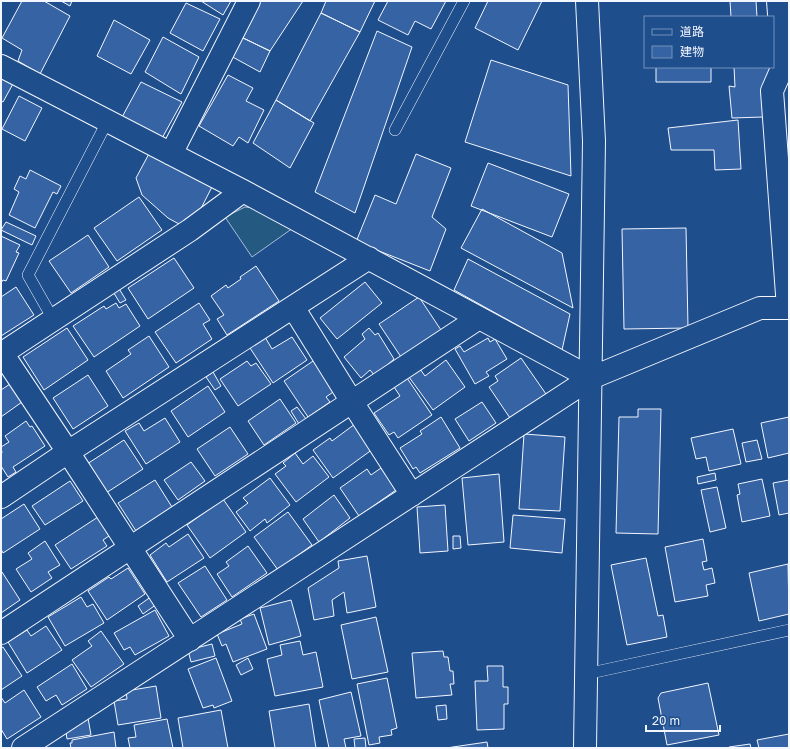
<svg xmlns="http://www.w3.org/2000/svg" width="790" height="749" font-family="'Golos Text','Noto Sans JP',sans-serif">
<style>
.green{fill:#245a82;stroke:#a8bbd7}
.building{fill:#3563a3;stroke:#f2f6ff}
.lines{fill:none;stroke-linecap:round;stroke-linejoin:round}
.lane-casing{stroke:#f2f6ff;stroke-width:12}
.street-casing{stroke:#f2f6ff;stroke-width:24}
.secondary-casing{stroke:#f2f6ff;stroke-width:24}
.lane{stroke:#1f4e8c;stroke-width:11}
.street{stroke:#1f4e8c;stroke-width:22}
.secondary{stroke:#1f4e8c;stroke-width:22}
</style>
<rect width="100%" height="100%" fill="#1f4e8c"/>
<path class="green" d="M245,207L255,208L293,228L252,257L225,217Z"/>
<path class="building" d="M22,1H44L70,16L40,74L18,61L22,50L2,38Z
M61,1H72L70,6Z
M201,1H231L223,15Z
M259,1H303L270,51L239,36Z
M326,1H375L360,32L321,13Z
M388,1H446L431,29L415,21L408,35L378,20Z
M488,1H542L518,50L475,28Z
M730,1H756L757,17H731Z
M186,3L220,19L203,51L170,33Z
M321,13L360,32L310,121L276,100Z
M114,20L150,40L131,74L97,56Z
M377,31L412,47L355,213L315,192Z
M239,36L270,51L260,72L229,55Z
M163,37L199,57L181,94L145,72Z
M491,60L568,85L571,176L465,142Z
M656,67H711V82H656Z
M734,67H769L771,78L761,90L763,117L732,118L729,86L735,87Z
M1,74L14,82L3,102L1,101Z
M228,75L253,88L246,101L264,110L248,143L239,137L233,146L199,126Z
M141,82L182,102L161,140L121,119Z
M19,96L42,108L25,141L2,129Z
M276,100L314,123L290,168L253,143Z
M738,120L741,169L715,170L714,150H671L668,128Z
M151,150L214,183L190,230L168,218L142,195L136,178Z
M416,154L451,168L432,217L446,229L430,271L356,242L375,195L396,204Z
M488,163L569,194L552,237L471,206Z
M30,170L61,186L57,194L53,192L35,228L9,215L19,192L14,189L20,176L26,179Z
M139,197L162,230L117,261L94,228Z
M482,209L562,253L573,308L461,248Z
M6,222L36,236L32,245L1,230Z
M686,228L688,328L624,329L622,229Z
M88,235L109,267L71,293L49,261Z
M1,236L20,245L16,252L19,253L6,281L3,280L1,283Z
M174,258L194,288L148,319L128,288Z
M468,259L570,314L562,350L454,290Z
M256,266L279,301L227,335L217,319L224,315L211,296L226,285L228,288L241,279L240,277Z
M365,282L382,303L337,339L320,318Z
M16,287L34,315L1,336V297Z
M118,287L126,300L120,303L112,290Z
M419,297L441,330L401,357L379,324Z
M116,303L119,308L126,304L140,326L94,357L73,326L104,306L106,309Z
M199,303L210,320L203,324L212,339L176,363L155,332Z
M67,328L88,360L44,390L23,357Z
M369,328L375,335L378,333L394,359L375,376L370,370L361,378L344,357L365,339L362,334Z
M149,336L169,367L123,398L106,371L131,354L128,350Z
M265,337L272,349L292,337L307,360L273,383L250,348Z
M488,338L490,342L495,339L507,359L486,372L489,376L475,384L455,349L460,346L464,352Z
M521,358L546,394L510,418L489,387L498,381L495,376Z
M316,359L336,390L326,397L330,402L308,417L284,381Z
M446,360L465,387L433,410L409,377L420,369L425,376Z
M247,361L251,366L256,363L271,384L238,406L220,379Z
M213,372L221,386L215,390L206,377Z
M88,375L108,406L73,429L53,398Z
M407,378L432,415L398,438L394,432L389,435L374,413L400,396L394,387Z
M10,384L22,402L1,417V390Z
M208,386L225,412L188,437L171,411Z
M280,399L296,423L264,445L248,421Z
M482,402L496,423L469,441L455,419Z
M297,407L306,419L299,424L291,411Z
M638,409H661L658,534L616,533L619,417H638Z
M441,417L460,448L420,473L416,467L413,469L400,448L422,434L420,431Z
M789,417V453L768,458L761,423Z
M165,418L180,442L146,464L125,431L139,423L144,431Z
M26,421L30,427L32,426L45,446L13,467L16,472L8,477L1,466V453H2L1,447L9,442L5,436Z
M355,424L373,449L333,478L313,450L330,438L332,441Z
M230,427L248,454L215,476L197,449Z
M733,429L741,464L709,471L706,457L696,459L691,438Z
M524,434L565,437L560,511L519,509Z
M124,440L143,469L106,493L87,464Z
M757,440L762,459L746,462L742,443Z
M295,453L303,464L313,456L329,477L296,502L275,474L286,466L283,463Z
M191,462L205,481L178,500L164,480Z
M381,468L396,490L359,516L340,488L367,469L371,475Z
M715,473L716,480L698,484L697,477Z
M499,474L504,542L468,545L462,478Z
M270,478L290,505L267,523L265,519L250,531L236,512L248,503L243,498Z
M762,479L770,516L742,522L737,495L740,494L738,484Z
M155,480L172,507L136,531L118,503Z
M789,480V513L779,515L773,483Z
M70,481L83,501L45,525L32,506Z
M717,487L726,528L710,532L701,490Z
M334,495L350,518L319,542L303,519Z
M223,499L246,532L210,558L187,525Z
M24,504L40,529L3,553L1,549V519Z
M445,505L448,551L420,553L417,507Z
M288,512L312,545L278,570L254,537Z
M513,515L565,519L562,553L510,548Z
M98,517L109,536L103,540L107,546L71,569L55,545Z
M188,534L204,558L167,582L150,555L166,543L169,547Z
M453,536H460L461,548L453,549Z
M703,539L707,561L702,562L704,570L712,568L715,583L706,585L708,596L675,602L665,547Z
M45,541L60,565L48,572L52,578L31,592L16,569L32,559L28,553Z
M248,546L267,573L232,597L217,574L229,566L226,562Z
M367,556L376,607L347,613L344,592L332,600L334,616L314,620L308,588L339,568L338,561Z
M646,558L658,616L663,615L667,637L627,645L611,565Z
M788,564L789,614L759,621L749,573Z
M205,566L227,600L201,617L178,583Z
M128,568L145,594L107,620L88,591L109,577L111,579Z
M2,572L20,600L1,613V573Z
M152,596L157,604L143,614L138,606Z
M81,597L87,607L93,604L104,623L65,646L48,617Z
M291,600L301,636L269,645L260,608Z
M155,610L169,636L135,655L130,647L124,650L114,633Z
M254,614L267,649L233,662L226,644L222,646L217,634L242,624L240,619Z
M376,617L388,672L352,679L341,625Z
M46,626L62,650L27,673L8,642L27,630L31,636Z
M101,631L124,664L91,687L72,660L92,646L88,641Z
M300,641L303,655L316,652L323,687L275,696L267,659L282,655L280,645Z
M212,644L215,656L191,662L188,650Z
M3,647L22,676L1,690V648Z
M443,651L444,657H448L450,671H453L454,684H450L452,695L416,698L412,653Z
M216,658L232,701L214,708L213,705L203,708L188,669Z
M248,658L253,669L241,675L236,665Z
M72,664L87,689L62,705L56,695L46,701L37,687Z
M487,666H503V687H508V704H504V729L477,730L475,681H488Z
M387,678L397,728L391,730L392,735L379,737L380,743L369,745L357,684Z
M708,683L719,735L667,745L658,698L661,693Z
M156,686L161,718L118,725L114,701L127,699L126,691Z
M24,690L41,717L7,739L1,729V697L5,703Z
M351,692L361,736L344,739L346,748H329L319,700Z
M309,704L316,748H275L269,711Z
M446,705L447,719L438,720L436,706Z
M221,710L228,748H183L178,718Z
M88,718L91,735L67,739L66,732Z
M167,719L173,748H130L128,738L136,737L134,725Z
M114,732L116,748H71L70,743H72V740Z
M789,734V748H759L757,740Z
M365,738L366,748H355L354,739Z
M487,742L488,748H446Z
M750,744L751,748H729V747Z"/>
<g class="lines">
<g class="lane-casing">
<path id="lane" d="M395,130L464,1
M53,319L28,275L107,122
M586,674L789,630"/>
</g>
<g class="street-casing">
<path id="street" d="M778,1L783,66L772,91L788,308
M1,66L243,191L591,378L23,748
M171,154L249,1
M293,307L352,402L412,495
M2,353L68,452L190,640
M1,354L190,230L243,191
M1,497L68,452L369,258
M1,633L479,318"/>
</g>
<g class="secondary-casing">
<path id="secondary" d="M591,378L760,308H789
M585,748L594,141L587,1"/>
</g>
<use href="#lane" class="lane"/>
<use href="#street" class="street"/>
<use href="#secondary" class="secondary"/>
</g>
<rect width="790" height="749" fill="none" stroke="#f2f6ff" stroke-width="4"/>
<rect x="644" y="16" width="130" height="52" fill="#1f4e8c" stroke="#7391ba"/>
<rect x="652" y="29" width="20" height="6" fill="#1f4e8c" stroke="#7391ba"/>
<text x="680" y="36" font-size="12" fill="#f2f6ff">道路</text>
<rect x="652" y="46" width="20" height="12" fill="#3563a3" stroke="#7391ba"/>
<text x="680" y="56" font-size="12" fill="#f2f6ff">建物</text>
<path d="M646 725v6h74v-6" fill="none" stroke="#f2f6ff" stroke-width="2"/>
<text x="652" y="725" font-size="12" fill="#f2f6ff" stroke="#1f4e8c" stroke-width="3" paint-order="stroke">20 m</text>
</svg>
